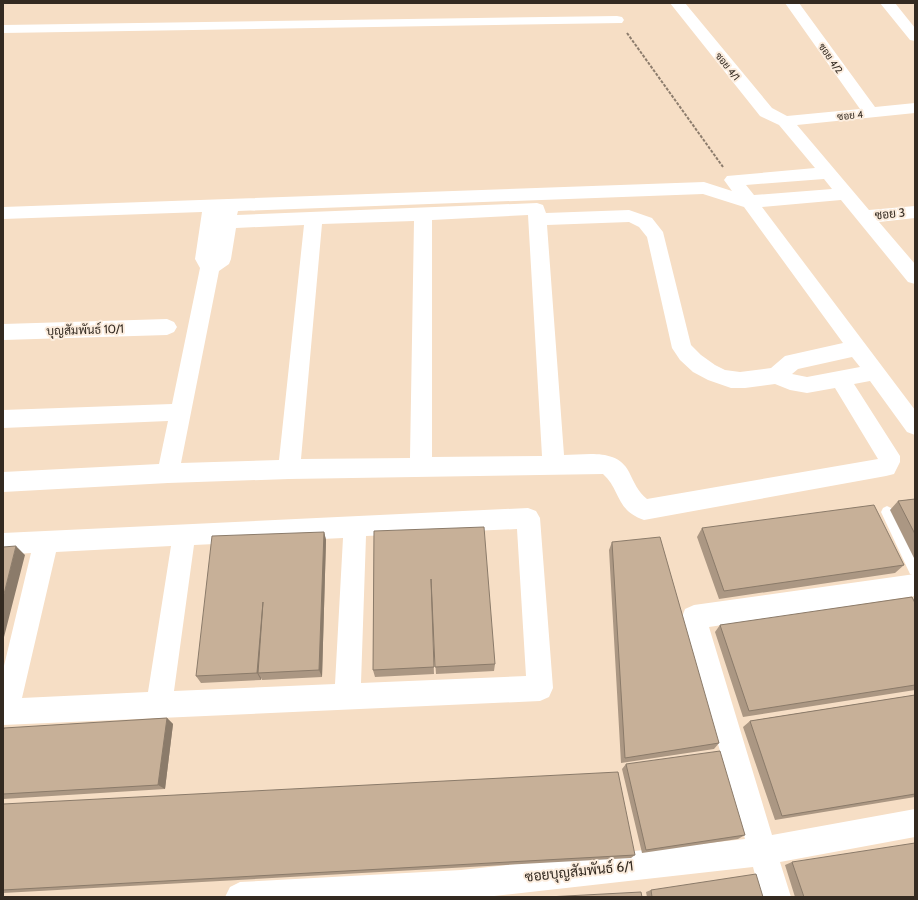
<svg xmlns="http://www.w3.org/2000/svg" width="918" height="900" font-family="Cabin,Sarabun,sans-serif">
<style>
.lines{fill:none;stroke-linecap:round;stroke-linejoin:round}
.path{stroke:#8d7d6d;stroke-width:2;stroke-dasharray:3 1.5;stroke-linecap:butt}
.service{fill:#fff;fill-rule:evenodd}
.minor{fill:#fff;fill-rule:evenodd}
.wall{fill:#ab9783}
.shaded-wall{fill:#8b7b6a}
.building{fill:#c7b098;stroke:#8b7b6a}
.labels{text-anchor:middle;stroke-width:4;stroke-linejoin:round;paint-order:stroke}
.far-street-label{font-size:10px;fill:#332a21;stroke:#fcedde}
.street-label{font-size:12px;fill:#332a21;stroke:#fcedde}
.near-street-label{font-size:14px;fill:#332a21;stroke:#fcedde}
</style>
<rect width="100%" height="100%" fill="#f6dec5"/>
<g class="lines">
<path class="path" d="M627,33L723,167"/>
<path class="service" d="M887,506L891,508L915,556V576L910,574L881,512L883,508Z"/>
<path class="minor" d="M670,3H685L772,108L787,116L860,109L785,3H799L875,107L915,103V113L797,125L869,210L915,206V218L879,222L915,264V284L908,282L841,200L762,207L915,410V435L907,432L870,381L854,384L900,456V462L894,474L886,476L644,520C615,510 621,490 603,474L289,479L168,483L3,492V472L159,464L168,421L3,428V410L172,404L200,268L195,259L202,212L3,219V207L704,182L732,191L724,180L727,176L815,168L779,125L760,116ZM824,179L832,189L754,195L746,185ZM703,194L744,207L843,343L785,356L771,368L740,372L725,370L715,365L701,355L691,345L663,232L652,218L629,210L546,213L543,205L537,203L237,215L238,211ZM528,215L542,456L432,457V220ZM414,221L410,458L301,459L322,224ZM629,222L639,227L647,237L672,348L680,360L693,372L708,380L731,388H745L775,384L790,390L807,393L835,388L878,459L647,499C638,492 634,482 629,472C617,448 586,455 564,455L547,225ZM304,225L279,460L181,463L219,271L229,264L231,259L236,228ZM852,357L860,367L807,377L792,374L798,369Z
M880,3H895L915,28V41L910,40Z
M617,16L622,17L624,20L622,23L3,33V25Z
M167,319L174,322L177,327L174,332L167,335L3,340V324Z
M528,508L536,511L540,518L553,688L549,697L540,701L3,725V670L31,553L3,555V533ZM517,529L526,676L361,683L366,536ZM343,538L335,684L174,691L194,545ZM171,546L148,692L22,698L56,552Z
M915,574V596L709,627L772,835L915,809V837L780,862L791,897H761L753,867L485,897H225L230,887L240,882L461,870L745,839L682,617L685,609L694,605Z"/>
</g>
<path class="wall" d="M915,499V560L890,510L898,501Z
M702,528L904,565L895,573L719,599L697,537Z
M374,531L495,664L494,671L436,674L431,598L434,674L375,677L373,670Z
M324,532L326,540L322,677L262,680L261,678V680L201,683L196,676Z
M612,542L719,743L714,749L621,763L609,550Z
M915,603V690L743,717L715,632L720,625Z
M915,695V797L775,820L743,727L750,721Z
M167,718L173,724L165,789L3,799V732Z
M626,764L745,835L738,839L642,853L622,769Z
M3,804L635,855L631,858L3,893Z
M792,862L915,897H795L785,865Z
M651,890L763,897H647L646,892Z"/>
<path class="shaded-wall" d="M324,532L326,540L322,677L319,670Z
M16,546L25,555L3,641V598Z
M263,602L258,673L261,678V680L257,673Z
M167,718L173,724L165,789L158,785Z"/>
<path class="building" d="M915,499V534L898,501Z
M874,505L904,565L724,591L702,528Z
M484,527L495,664L435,667L431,579L434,667L373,670L374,531Z
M324,532L319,670L258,673L263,602L257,673L196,676L212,536Z
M660,537L719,743L625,758L612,542Z
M16,546L3,598V547Z
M912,597L915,603V685L749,711L720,625Z
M915,695V794L782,816L750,721Z
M167,718L158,785L3,794V732L4,728Z
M720,751L745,835L646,850L626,764Z
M618,772L635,855L3,890V804Z
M915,843V897H804L792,862Z
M756,874L763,897H652L651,890Z
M641,892L642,897H547Z"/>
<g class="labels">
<g class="far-street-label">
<text transform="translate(831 58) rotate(55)" y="4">ซอย 4/2</text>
<text transform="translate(728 66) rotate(51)" y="4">ซอย 4/1</text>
<text transform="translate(850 115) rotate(-6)" y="4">ซอย 4</text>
</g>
<g class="street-label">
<text transform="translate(890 214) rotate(-6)" y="4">ซอย 3</text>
<text transform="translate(85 330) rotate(-2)" y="4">บุญสัมพันธ์ 10/1</text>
</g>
<g class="near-street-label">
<text transform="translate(579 871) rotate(-6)" y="5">ซอยบุญสัมพันธ์ 6/1</text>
</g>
</g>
<rect width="918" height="900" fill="none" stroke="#332a21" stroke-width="8"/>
</svg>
